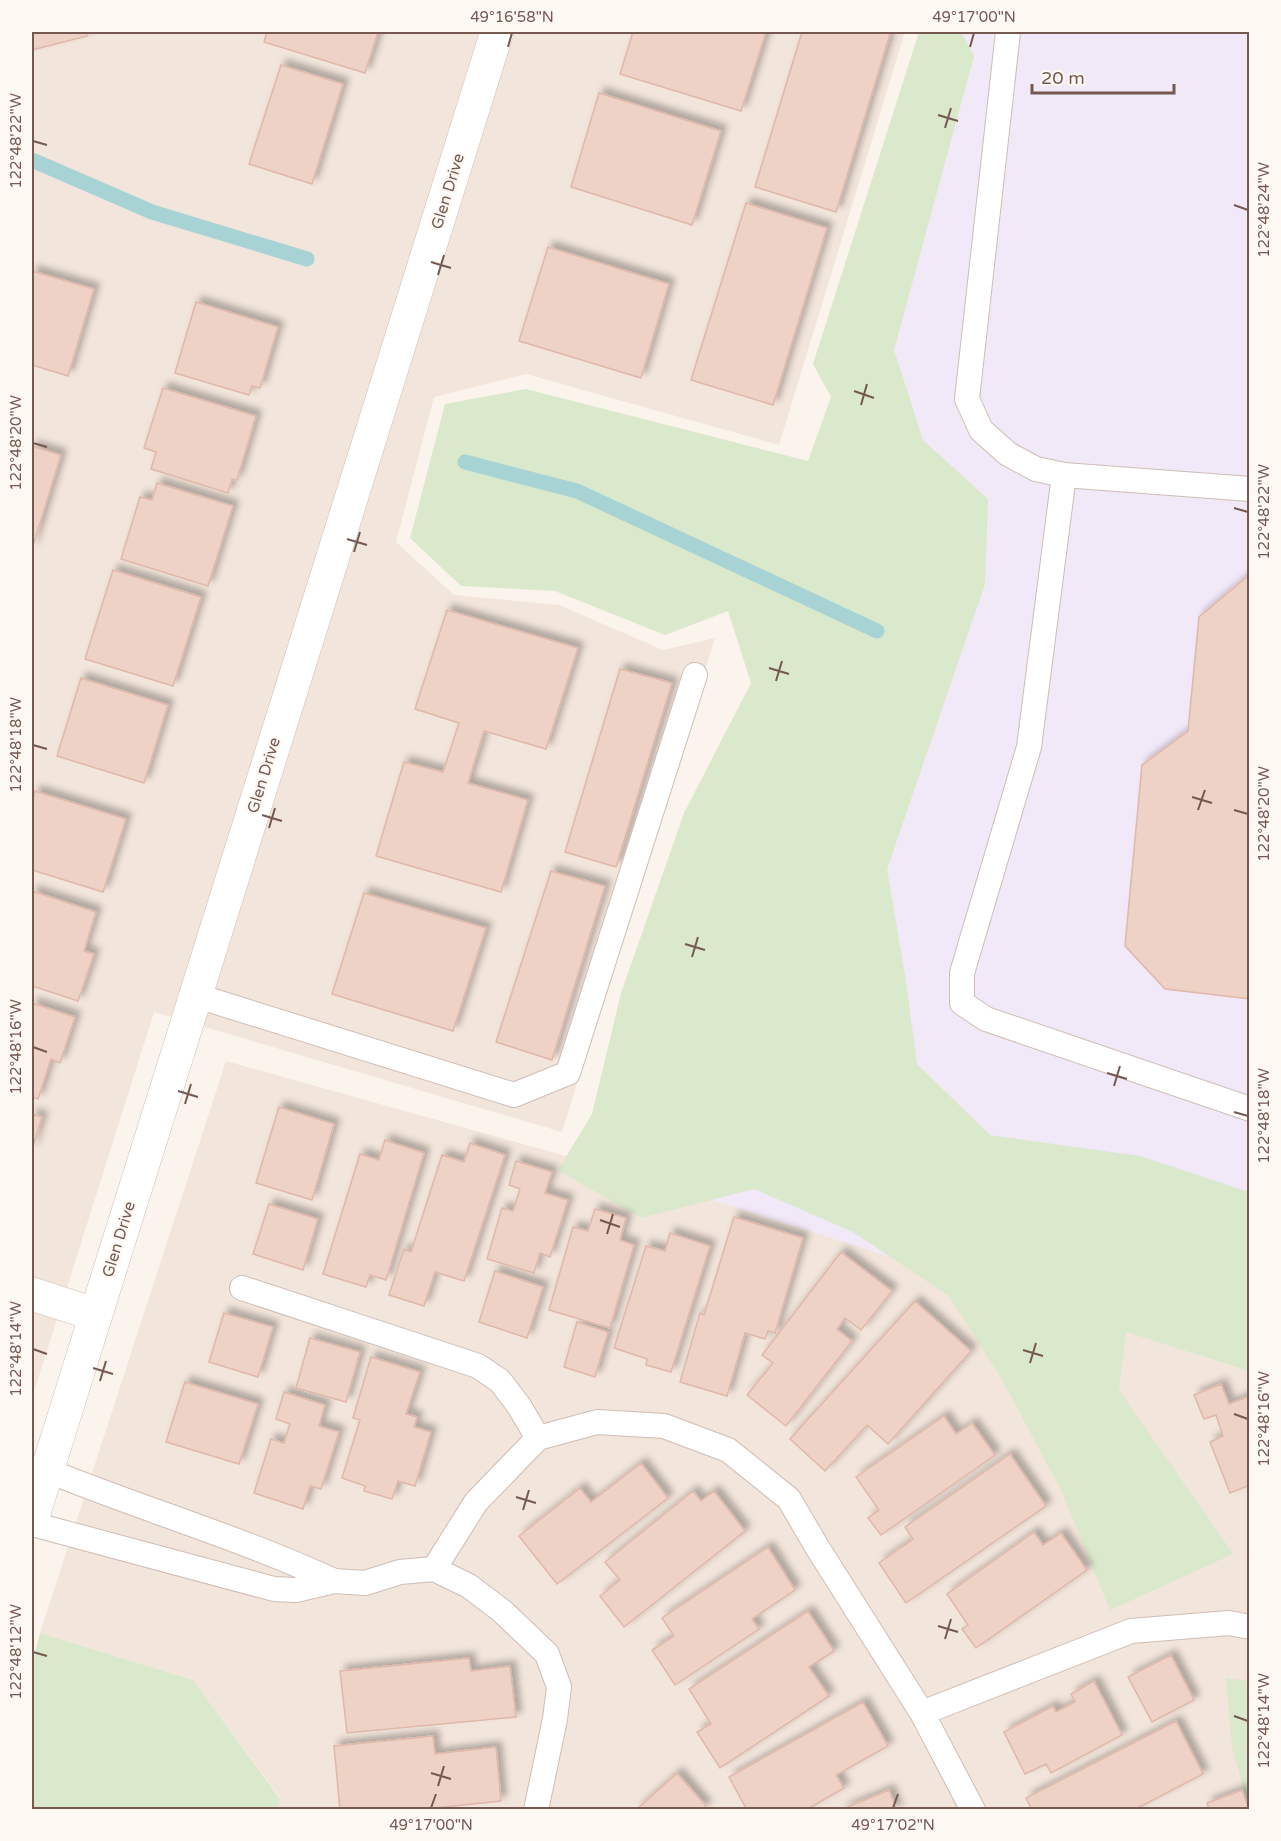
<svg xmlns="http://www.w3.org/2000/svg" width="1281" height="1841" font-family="'Varela Round',sans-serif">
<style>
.residential{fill:#f2e5db}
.education{fill:#f1e8f8}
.green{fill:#dae8cb}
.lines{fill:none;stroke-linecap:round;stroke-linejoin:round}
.stream{stroke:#a8d3d5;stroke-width:15}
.building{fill:#eed2c6;stroke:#e0b7a8;stroke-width:1.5;filter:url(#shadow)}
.service-casing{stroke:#cfbdb4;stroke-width:26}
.minor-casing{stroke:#cfbdb4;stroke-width:34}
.tertiary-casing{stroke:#cfbdb4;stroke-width:34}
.service{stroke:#fff;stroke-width:24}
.minor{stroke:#fff;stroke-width:33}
.tertiary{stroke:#fff;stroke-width:33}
.ticks{fill:none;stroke:#755950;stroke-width:2}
.labels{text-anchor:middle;stroke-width:5;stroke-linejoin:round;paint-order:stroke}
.street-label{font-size:16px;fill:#755950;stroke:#fef8f3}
.neatline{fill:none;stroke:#755950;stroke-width:2}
.ticks-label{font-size:15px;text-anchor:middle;fill:#755950}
</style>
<defs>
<filter id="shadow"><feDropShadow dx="5.5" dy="-5.5" stdDeviation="3" flood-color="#0004"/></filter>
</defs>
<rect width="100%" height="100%" fill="#fbf4ec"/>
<path class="residential" d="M32,32H905L779,445L526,374L434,397L396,542L454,595L559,605L663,650L715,638L562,1132L154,1012L32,1398Z
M226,1061L648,1179L1249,1371V1809H277L280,1798L193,1680L40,1633Z"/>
<path class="education" d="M959,32H1249V1371L648,1179L833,452Z"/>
<path class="green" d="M919,32H961L974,56L894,350L923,440L988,499L985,584L887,869L905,975L917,1064L990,1135L1140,1156L1249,1192V1371L1126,1332L1119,1390L1233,1554L1110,1610L1062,1492L1003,1381L949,1296L853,1232L754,1189L641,1218L558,1170L592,1114L621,993L684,813L751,683L728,611L665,635L555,591L461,586L410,538L445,404L526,389L808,461L831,397L813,364Z
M40,1633L193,1680L280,1799L277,1809H32V1664Z
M1226,1678L1249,1681V1809L1232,1747Z"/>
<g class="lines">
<path class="stream" d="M32,160L152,212L307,259
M465,462L577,491L877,631"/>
</g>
<path class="building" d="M32,32H86L87,36L32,50Z
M267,32H378L365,73L264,42Z
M633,32H766L741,111L620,74Z
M802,32H881L890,34L836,212L755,187Z
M281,65L343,84L312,184L249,164Z
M599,93L721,131L692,225L571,187Z
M746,203L827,228L773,405L691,380Z
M548,247L669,284L641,378L519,341Z
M32,271L94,289L68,376L32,365Z
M196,302L278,327L260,388L252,386L249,395L175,373Z
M163,388L256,416L237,480L232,479L228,493L151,469L156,452L144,448Z
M32,446L61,455L32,549Z
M157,483L233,506L208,586L121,559L140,497L152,500Z
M113,570L201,597L173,686L85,659Z
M1248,576H1250V999L1165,989L1125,946L1142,765L1188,731L1199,617Z
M447,610L578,648L546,749L484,731L468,783L528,800L501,892L376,856L404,762L443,772L459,723L415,709Z
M620,669L672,683L616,867L565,852Z
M81,678L168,705L144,783L57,756Z
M35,791L126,819L103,892L32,870V803Z
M551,871L605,886L552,1060L496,1042Z
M32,891L96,912L84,951L94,954L78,1001L32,986Z
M364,893L486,928L453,1031L332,994Z
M32,1003L75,1017L60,1063L51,1059L38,1099L32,1097Z
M279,1107L334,1124L312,1200L256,1183Z
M32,1114L42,1117L32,1150Z
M385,1140L424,1153L386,1280L370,1275L366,1287L323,1274L360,1154L379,1160Z
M470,1143L505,1155L464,1281L435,1272L424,1306L389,1295L404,1249L411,1252L442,1155L464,1162Z
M516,1161L552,1172L545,1193L568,1200L550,1257L540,1253L534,1273L487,1259L502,1208L513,1211L520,1189L509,1185Z
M269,1204L318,1219L303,1270L253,1254Z
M595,1209L626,1218L620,1240L634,1245L610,1328L549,1310L573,1227L588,1231Z
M734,1217L803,1238L775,1333L768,1331L765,1339L745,1333L727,1396L680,1382L700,1313L704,1315Z
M670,1233L710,1246L671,1372L646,1365L647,1359L614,1348L646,1246L665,1251Z
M841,1252L892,1291L861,1330L845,1318L837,1329L852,1341L786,1426L747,1395L773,1363L762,1355Z
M495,1271L543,1287L527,1338L479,1322Z
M915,1301L971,1351L888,1444L867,1425L825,1471L790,1439Z
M224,1313L273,1327L258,1377L209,1362Z
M577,1322L608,1332L595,1377L564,1367Z
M310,1338L360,1352L346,1402L296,1388Z
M371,1357L420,1372L406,1414L417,1417L414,1427L431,1432L415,1486L398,1481L392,1499L364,1491L365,1486L342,1478L360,1420L353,1418Z
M185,1382L258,1404L239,1464L166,1442Z
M1221,1384L1229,1404L1250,1396V1485L1230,1493L1210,1442L1223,1436L1216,1415L1204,1419L1194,1395Z
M284,1392L325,1405L319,1426L339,1432L321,1489L310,1486L303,1509L254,1493L271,1439L284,1443L290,1424L276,1419Z
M944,1416L956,1434L972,1423L995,1455L881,1535L868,1518L879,1510L856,1477Z
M1010,1454L1046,1506L906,1603L879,1563L913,1539L905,1527Z
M641,1463L668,1498L557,1584L519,1536L580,1488L591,1502Z
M693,1491L701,1501L714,1491L745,1531L624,1627L600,1596L620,1580L605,1562Z
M1034,1532L1043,1545L1061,1533L1087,1570L976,1648L962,1629L968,1625L947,1594Z
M768,1547L795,1590L752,1619L759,1629L675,1685L652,1650L674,1636L662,1618Z
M808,1611L834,1651L809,1667L829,1696L720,1768L697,1732L711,1724L689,1689Z
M1171,1655L1194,1700L1152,1722L1128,1677Z
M469,1658L471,1671L510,1666L516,1717L347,1733L340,1671Z
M1094,1681L1122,1735L1051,1773L1046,1764L1025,1774L1004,1732L1053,1706L1056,1712L1075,1702L1071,1694Z
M863,1702L888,1746L836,1775L844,1788L806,1810H747L729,1777Z
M1176,1721L1203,1774L1134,1810H1032L1026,1798Z
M433,1736L435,1754L496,1747L501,1801L415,1810H340L334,1746Z
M677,1773L706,1806L702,1810H636Z
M889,1790L897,1810H840Z
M1242,1790L1249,1810H1209L1207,1803Z"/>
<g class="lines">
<g class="service-casing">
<path id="service" d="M1008,32L967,399L981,430L1008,454L1036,469L1064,475L1250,489
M1064,475L1029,747L962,973V1003L986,1019L1250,1109
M194,995L514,1095L568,1073L695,675
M242,1288L478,1366L500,1381L519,1406L538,1438
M46,1470C142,1509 241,1538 334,1581
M32,1524L274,1589L296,1590L334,1581L365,1583L400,1572L434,1569
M536,1810L555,1719L559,1687L547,1654L502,1611L469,1586L434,1569L476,1502L538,1438L597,1422L664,1426L728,1450L789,1499L817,1547L922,1713
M973,1810L922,1713L1131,1631L1229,1623L1250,1627"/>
</g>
<g class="minor-casing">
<path id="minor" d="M32,1294L94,1314"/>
</g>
<g class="tertiary-casing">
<path id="tertiary" d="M32,1519L497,32"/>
</g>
<use href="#service" class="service"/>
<use href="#minor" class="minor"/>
<use href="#tertiary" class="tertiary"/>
</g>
<path class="ticks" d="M508,47L512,33M970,47L974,33M938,115L958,121M945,128L951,108M33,141L47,145M1234,205L1248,210M431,262L451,268M438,275L444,255M854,391L874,398M861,405L867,384M33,443L47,447M1234,508L1248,512M347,539L367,545M354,552L360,532M769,668L789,674M776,681L782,661M33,745L47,749M1192,797L1212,803M1198,810L1205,790M1234,810L1248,814M262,815L282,821M269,828L275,808M685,944L705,950M692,957L698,937M33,1047L47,1052M1107,1073L1127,1079M1114,1086L1120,1066M178,1091L198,1097M185,1104L191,1084M1234,1112L1248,1116M600,1220L620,1227M607,1234L613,1214M33,1349L47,1354M1023,1350L1043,1356M1030,1363L1036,1343M93,1368L113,1374M100,1381L106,1361M1234,1414L1248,1419M516,1497L536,1503M523,1510L529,1490M938,1626L958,1632M945,1639L951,1619M33,1652L47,1656M1234,1716L1248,1721M431,1773L451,1779M438,1786L444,1766M431,1808L436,1794M893,1808L898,1794"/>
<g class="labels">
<g class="street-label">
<text transform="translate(447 191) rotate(-73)" y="6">Glen Drive</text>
<text transform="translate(263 775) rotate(-73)" y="6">Glen Drive</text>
<text transform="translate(118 1239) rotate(-73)" y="6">Glen Drive</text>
</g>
</g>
<rect width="1281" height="1841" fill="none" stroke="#fef8f3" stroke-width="66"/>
<path d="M1032 84v9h142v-9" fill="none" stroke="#755950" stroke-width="3"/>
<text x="1041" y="84" font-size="18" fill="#755950" stroke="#fef8f3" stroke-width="4.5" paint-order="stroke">20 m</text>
<rect x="33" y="33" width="1215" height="1775" class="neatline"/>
<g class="ticks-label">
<text x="512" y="22">49°16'58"N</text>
<text x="974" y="22">49°17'00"N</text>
<text transform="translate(16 141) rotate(-90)" y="5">122°48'22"W</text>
<text transform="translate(1264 210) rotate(-90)" y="5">122°48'24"W</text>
<text transform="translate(16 443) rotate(-90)" y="5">122°48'20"W</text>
<text transform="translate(1264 512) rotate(-90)" y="5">122°48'22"W</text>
<text transform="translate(16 745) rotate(-90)" y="5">122°48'18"W</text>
<text transform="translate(1264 814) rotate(-90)" y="5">122°48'20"W</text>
<text transform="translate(16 1047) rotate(-90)" y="5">122°48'16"W</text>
<text transform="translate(1264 1116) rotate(-90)" y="5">122°48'18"W</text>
<text transform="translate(16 1349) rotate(-90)" y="5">122°48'14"W</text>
<text transform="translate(1264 1419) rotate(-90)" y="5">122°48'16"W</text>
<text transform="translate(16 1652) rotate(-90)" y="5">122°48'12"W</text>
<text transform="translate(1264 1721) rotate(-90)" y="5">122°48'14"W</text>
<text x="431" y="1830">49°17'00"N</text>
<text x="893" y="1830">49°17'02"N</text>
</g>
</svg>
